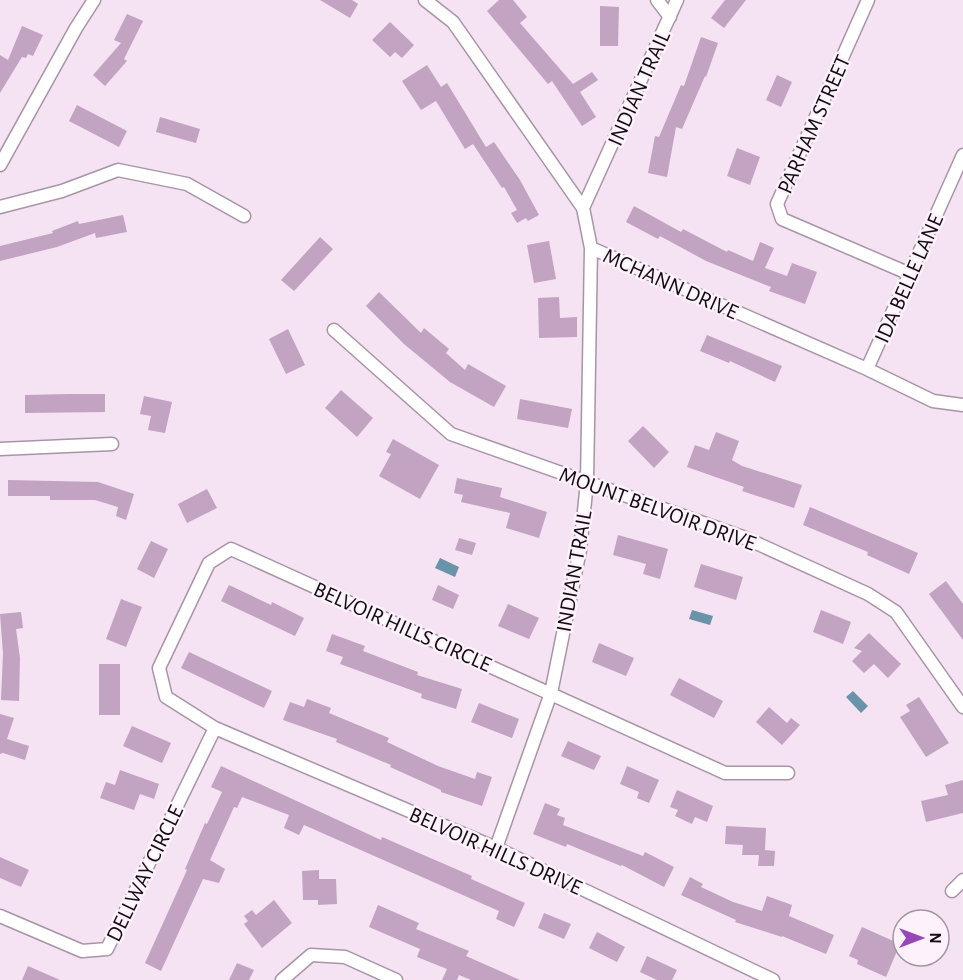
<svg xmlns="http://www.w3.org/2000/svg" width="963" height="980" font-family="'Alegreya Sans',sans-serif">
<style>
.water{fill:#6993a9}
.building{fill:#c3a3c2}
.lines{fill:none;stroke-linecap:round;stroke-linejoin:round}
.minor-casing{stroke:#a795a6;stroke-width:15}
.minor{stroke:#fff;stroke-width:12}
.labels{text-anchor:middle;stroke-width:5;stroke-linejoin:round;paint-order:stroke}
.street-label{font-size:22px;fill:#120c12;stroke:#fdf2fc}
</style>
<rect width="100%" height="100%" fill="#f5e2f3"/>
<path class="water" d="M440,558L459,567L455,577L435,568Z
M692,610L713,616L710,625L689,619Z
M853,691L868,706L861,713L846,697Z"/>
<path class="building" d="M320,0H352L358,4L350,18Z
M499,0H513L527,17L520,23L573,84L592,72L598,80L580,92L596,117L582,126L552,81L548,84L487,11Z
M725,0H746L724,28L711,18Z
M600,6L619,7L618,46H600Z
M127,14L143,21L124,59L127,61L105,86L93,75L121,43L114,40Z
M390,22L414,45L402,58L395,52L390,57L372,40Z
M22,26L43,35L33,56L28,54L26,58L22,57L0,93V55L8,60Z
M701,37L718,43L706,77L705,76L682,129L676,127L667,177L648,173L655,136L659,137L681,85L684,86Z
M427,65L441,87L447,83L486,147L494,142L520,180L539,215L528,221L526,218L517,223L511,213L517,210L504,187L502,188L473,144L465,149L436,101L421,110L402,81Z
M777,75L792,82L781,107L766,100Z
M77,105L127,131L119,147L69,121Z
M160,117L200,129L196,143L156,132Z
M737,148L760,157L750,185L727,176Z
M634,206L681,232L683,229L727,252L728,250L753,261L760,242L774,248L765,268L787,276L792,263L817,272L805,304L769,291L771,287L706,261L660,236L658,239L626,222Z
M123,215L127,232L96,238L95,233L57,247L0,261V246L53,233L52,231L78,221L79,224Z
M320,237L333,249L294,291L281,280Z
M549,241L556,279L534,283L527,245Z
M379,292L421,333L424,328L449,349L446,353L465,370L468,364L506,386L494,407L450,382L404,344L366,306Z
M559,297L560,318L577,317V337L539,338L538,298Z
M288,329L305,365L286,374L269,339Z
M707,335L782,366L775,382L730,361L729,363L700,351Z
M341,390L373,418L357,437L325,408Z
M69,394H105V412L25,413V395Z
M144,396L172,402L165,433L148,430L151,416L140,414Z
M520,399L572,409L568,428L517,419Z
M643,426L669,452L654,468L628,441Z
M716,432L739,441L732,460L742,466L802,485L794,508L742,491L744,487L687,467L695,445L709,450Z
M393,439L439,465L420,499L379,476L391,454L386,452Z
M457,478L502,488L500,497L547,512L539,538L506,528L510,513L461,502L463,495L454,493Z
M8,480L98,482L134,494L126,520L116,516L118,507L95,500H50V496H8Z
M207,489L217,508L187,523L178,504Z
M810,507L918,553L909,574L867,555L868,552L803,525Z
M618,535L668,549L660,579L643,574L646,564L613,555Z
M459,538L476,543L472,555L455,550Z
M151,541L168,549L154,578L137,569Z
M701,564L743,577L736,600L694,587Z
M946,581L963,604V640L929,594Z
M229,585L271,605L272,602L304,618L295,636L221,601Z
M438,585L459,595L453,609L432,600Z
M121,599L142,607L126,647L106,639Z
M508,604L539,618L529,639L498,626Z
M821,610L851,622L843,644L813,632Z
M21,612L23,628L16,629L20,658L19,701L1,700L3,653L0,614Z
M869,633L901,664L888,678L874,664L864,673L852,661L862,651L854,648Z
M332,634L365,646L363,651L418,672L417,675L462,689L456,709L421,698L422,694L340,664L343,657L326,651Z
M599,643L634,658L626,676L592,662Z
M189,652L272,691L264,708L181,668Z
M99,664H120V715H99Z
M679,678L723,701L714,718L670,695Z
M919,697L949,743L926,757L900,717L910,711L906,705Z
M307,699L331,708L329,713L389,738L387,742L438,766L475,779L477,772L492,777L482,806L441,792V790L390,767L391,765L336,742L337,739L283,720L290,702L304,707Z
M479,703L519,719L512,738L471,722Z
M769,707L787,723L791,718L800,725L782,745L756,722Z
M0,714L14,718L7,739L29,746L25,760L3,753L0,754Z
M132,726L171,743L162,763L123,746Z
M568,741L601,756L594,770L561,756Z
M221,766L381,840L382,837L472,876L471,879L525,903L514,927L496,919L499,911L304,825L299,835L284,828L289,815L242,797L237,808L234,807L210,860L225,869L219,883L203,879L161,971L145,963L187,870L185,869L205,823L207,824L222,792L211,787Z
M627,766L659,780L649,803L637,798L639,792L620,784Z
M120,770L159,784L154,799L140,794L134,810L100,798L106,782L115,785Z
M963,780V813L926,822L921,801L948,795L945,785Z
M677,790L713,806L707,822L695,817L692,824L675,816L678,810L670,807Z
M545,803L560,809L557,815L565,818L563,825L643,856L645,852L674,867L664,887L622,865L621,866L567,844L566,847L533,834Z
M726,826L766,828L765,850L775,851L774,866H758L759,855H742L743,845L725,844Z
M0,857L29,870L21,887L0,878Z
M319,870V879H336L337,904L318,905V900H303L302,871Z
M690,877L703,884L701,887L733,902L762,911L767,896L792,905L789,916L834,935L826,954L782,936V937L735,922L736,920L681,895Z
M274,900L292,923L262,948L244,924L248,921L244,916L252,910L256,915Z
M378,905L419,923L416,929L469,951L466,956L520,980H471L459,975L457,980H442L447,969L417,957L420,949L369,927Z
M544,913L571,924L564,939L538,928Z
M862,927L900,944L886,977L857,964L858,960L849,956Z
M597,932L625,947L617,962L589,948Z
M647,956L677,970L672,980H657L640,972Z
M237,963L254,970L249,980H229Z
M28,966L60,980H22Z"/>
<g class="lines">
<g class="minor-casing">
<path id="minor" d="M425,0L453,22L583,208L591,248L867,369L933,401L963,405
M657,0L670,17
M868,0L777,204L782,219L910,274
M0,165L76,28L94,0
M0,207L62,191L118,170L187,184L244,216
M583,208L677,0
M334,330L451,434L743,537L868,594L896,612L963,707
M867,369L963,155
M0,449L112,444
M496,848L551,693L580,550L587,482L591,248
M952,891L963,880
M0,916L82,951L107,949L215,728
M282,980L311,955L345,957L396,980
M773,980L496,848L215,728L166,697L159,668L209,563L231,549L725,773H788"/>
</g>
<use href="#minor" class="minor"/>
</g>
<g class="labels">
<g class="street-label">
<text transform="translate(638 88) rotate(-66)" y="8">INDIAN TRAIL</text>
<text transform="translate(813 124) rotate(-66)" y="8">PARHAM STREET</text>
<text transform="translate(908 278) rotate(-66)" y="8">IDA BELLE LANE</text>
<text transform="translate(671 283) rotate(24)" y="8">MCHANN DRIVE</text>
<text transform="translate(658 508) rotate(20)" y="8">MOUNT BELVOIR DRIVE</text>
<text transform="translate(573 571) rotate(-80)" y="8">INDIAN TRAIL</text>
<text transform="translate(403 626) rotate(24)" y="8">BELVOIR HILLS CIRCLE</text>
<text transform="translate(496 850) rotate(24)" y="8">BELVOIR HILLS DRIVE</text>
<text transform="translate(144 873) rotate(-64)" y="8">DELLWAY CIRCLE</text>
</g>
</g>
<g transform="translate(921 938) rotate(90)"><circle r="28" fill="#fdf2fc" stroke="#9f969e" stroke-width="1.5"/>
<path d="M0-4.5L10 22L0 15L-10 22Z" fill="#9748b8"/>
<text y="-9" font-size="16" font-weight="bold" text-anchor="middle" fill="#120c12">N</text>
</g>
</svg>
